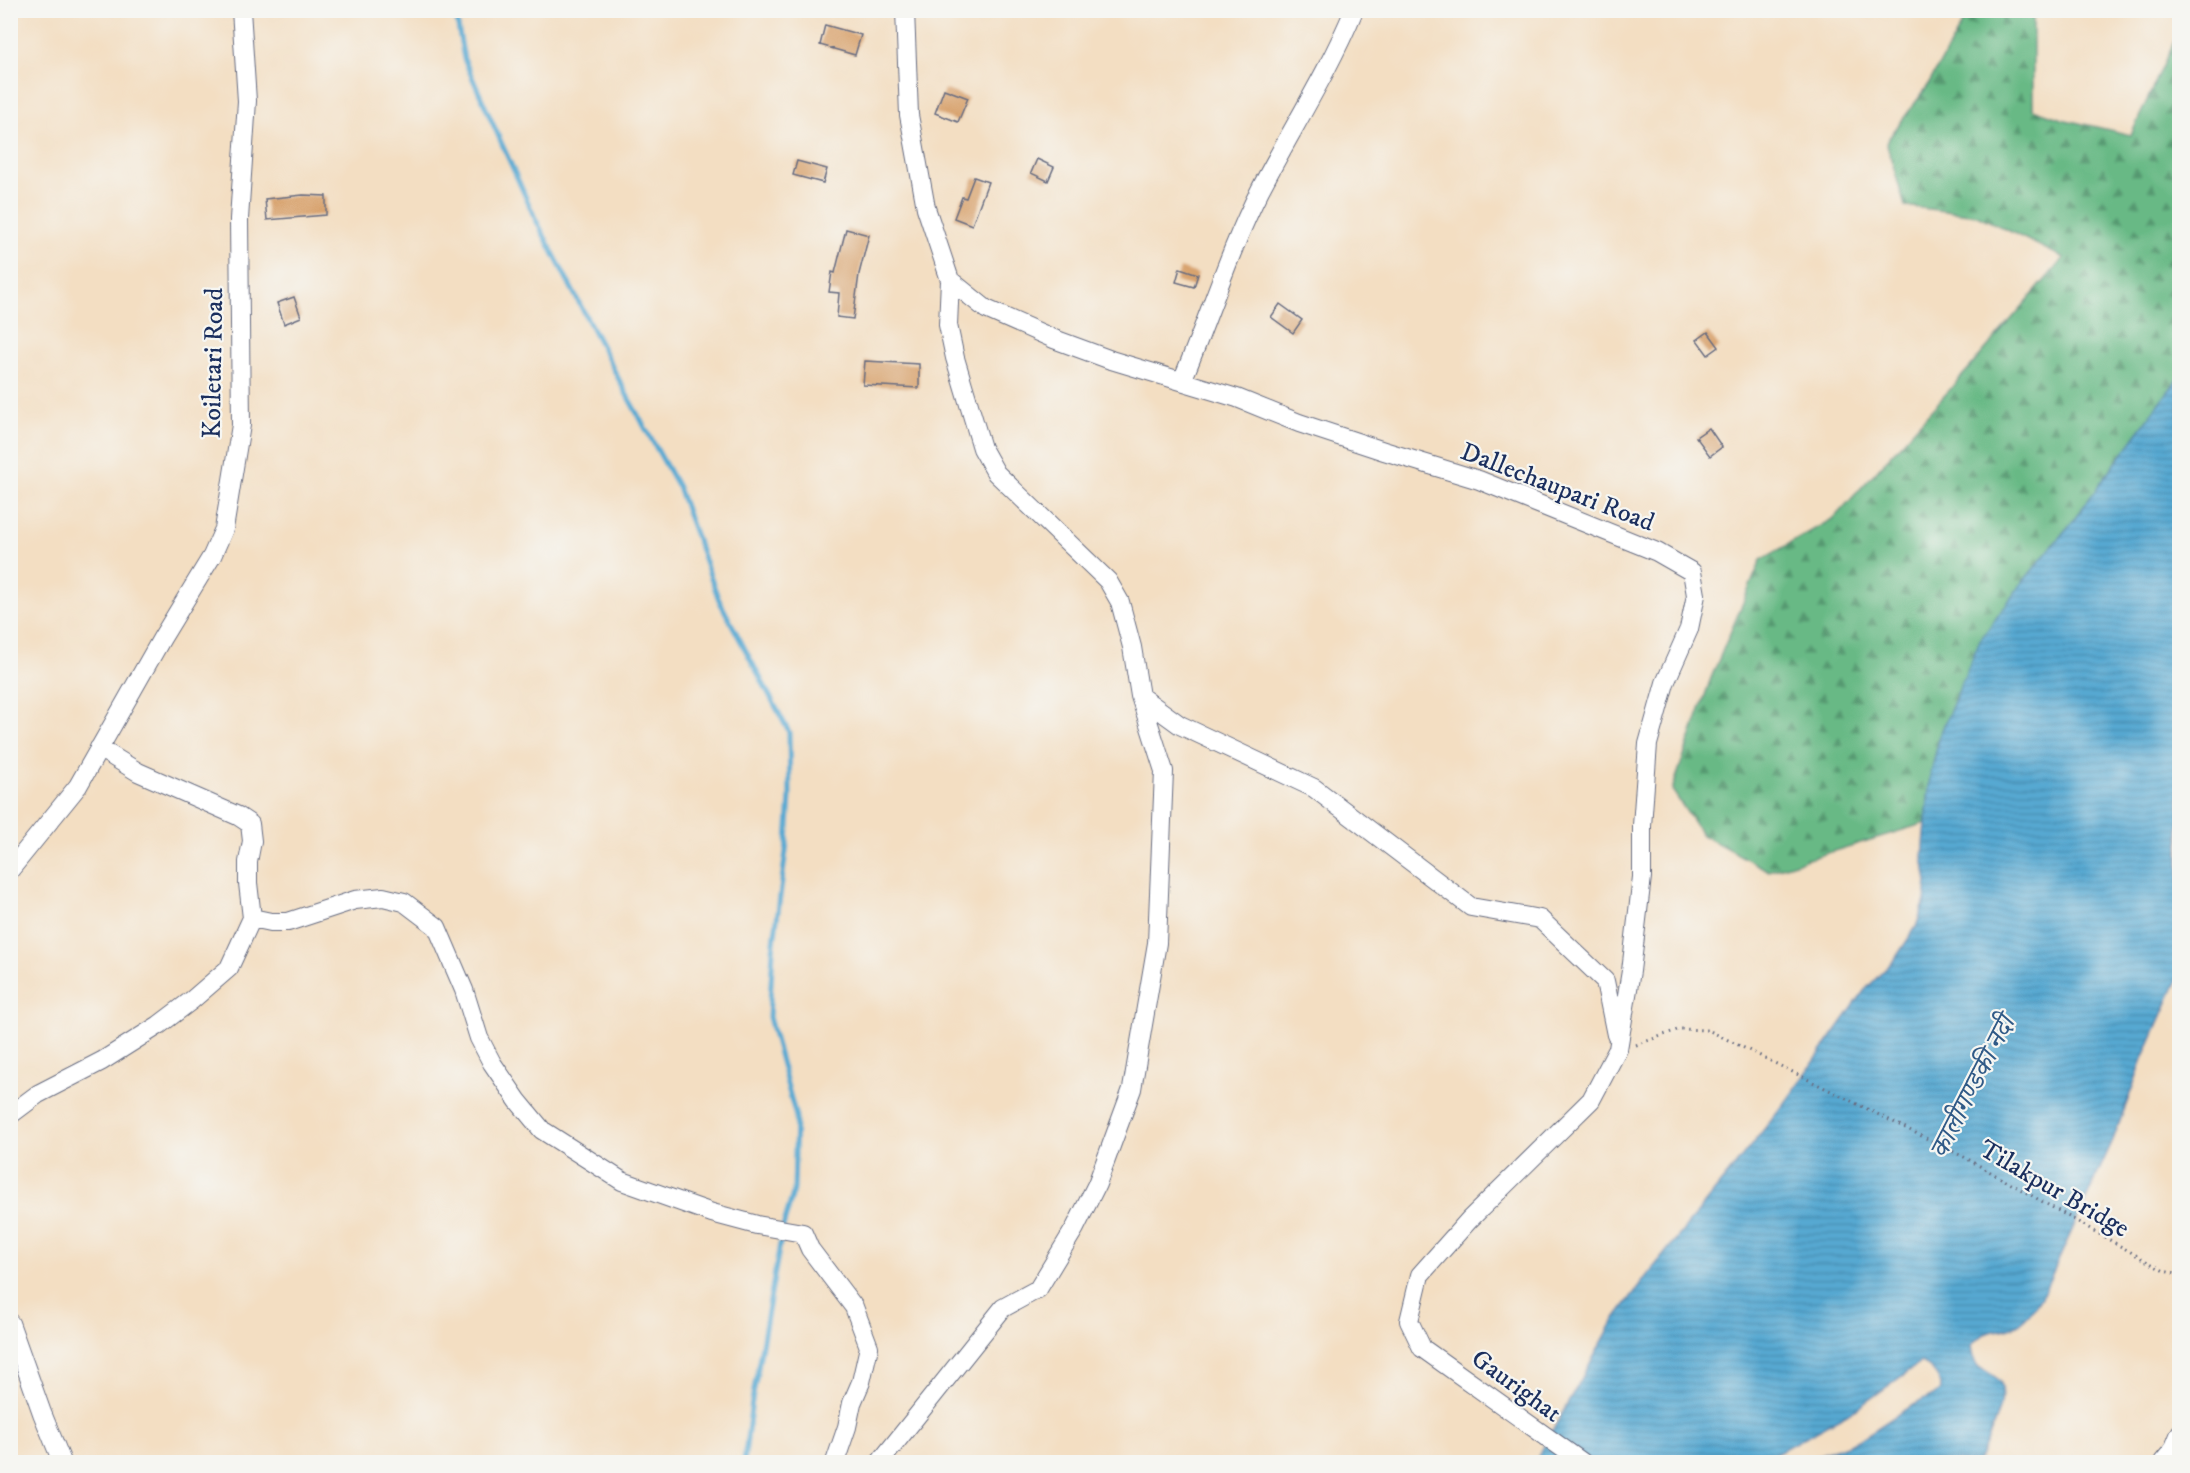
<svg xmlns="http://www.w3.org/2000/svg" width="2190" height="1473" font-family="'IM FELL DW Pica','Noto Serif Devanagari',serif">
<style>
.forest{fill:url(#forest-firs);stroke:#427472;stroke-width:1.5}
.water{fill:url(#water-rules);stroke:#396c98;stroke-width:1.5}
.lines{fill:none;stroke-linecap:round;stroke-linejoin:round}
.stream{stroke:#57a9d2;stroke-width:5}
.building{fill:#d8a36e}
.minor-casing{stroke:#676c81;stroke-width:20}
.path{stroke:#676c81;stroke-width:3;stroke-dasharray:1.5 4.5;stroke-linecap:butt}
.minor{stroke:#fff;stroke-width:18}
.labels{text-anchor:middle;stroke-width:4.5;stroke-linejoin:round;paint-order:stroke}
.street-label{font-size:26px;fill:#1b2f5e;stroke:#f6f6f2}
.water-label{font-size:27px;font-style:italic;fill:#305a87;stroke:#f6f6f2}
</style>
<defs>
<pattern id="forest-firs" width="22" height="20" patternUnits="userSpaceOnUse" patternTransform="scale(1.5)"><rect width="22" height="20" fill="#68b985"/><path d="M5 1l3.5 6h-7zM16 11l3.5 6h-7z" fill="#559770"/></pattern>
<pattern id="water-rules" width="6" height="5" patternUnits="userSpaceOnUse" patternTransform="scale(1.5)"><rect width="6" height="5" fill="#57a9d2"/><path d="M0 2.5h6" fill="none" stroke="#478aae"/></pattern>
</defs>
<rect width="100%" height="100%" fill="#f6f6f2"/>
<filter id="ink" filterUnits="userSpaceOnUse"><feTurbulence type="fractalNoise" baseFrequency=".0167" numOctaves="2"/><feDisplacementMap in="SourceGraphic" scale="12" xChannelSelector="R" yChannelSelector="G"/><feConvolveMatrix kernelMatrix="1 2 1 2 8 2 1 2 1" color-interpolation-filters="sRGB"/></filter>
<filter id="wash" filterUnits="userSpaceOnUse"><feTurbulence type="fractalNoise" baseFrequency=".008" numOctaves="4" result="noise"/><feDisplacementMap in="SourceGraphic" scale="24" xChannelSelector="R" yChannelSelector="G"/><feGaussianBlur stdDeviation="1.35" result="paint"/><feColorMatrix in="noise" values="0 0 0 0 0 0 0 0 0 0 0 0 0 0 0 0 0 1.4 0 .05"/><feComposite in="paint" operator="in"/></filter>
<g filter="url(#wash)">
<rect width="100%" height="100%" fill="#f3dec2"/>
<path class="forest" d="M1969,11H2033V109L2062,119L2131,135L2179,31V377L2073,521L2022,583L1980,640L1940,735L1930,777L1926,823L1769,871L1702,835L1672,790L1711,678L1761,560L1834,518L1972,365L2064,258L1977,215L1905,206L1886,142L1927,87Z"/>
<path class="water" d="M2179,377V977L2143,1059L2113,1140L2044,1292C2037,1304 2029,1318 2017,1325C2000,1334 1984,1327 1972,1345C1975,1376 1982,1364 1999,1380C2011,1392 1986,1442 1981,1456L1976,1462H1800L1859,1440L1906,1409L1937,1393L1941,1389C1941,1378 1930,1365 1920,1363L1856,1409L1760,1462H1535L1616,1317L1646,1277L1785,1103L1864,991L1895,959L1916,927L1925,901L1927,882L1923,857L1930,777L1940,735L1980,640L2022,583L2073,521Z"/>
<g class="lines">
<path class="stream" d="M455,10L464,59L535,218L629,399L678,487L719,600L789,732L790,796L787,843L773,950L769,1017L796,1117L794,1190L783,1227L752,1401L744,1462"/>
</g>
<g id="blocks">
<path class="building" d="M825,25L861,35L855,55L820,45Z
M944,89L968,98L958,122L935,113Z
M1037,159L1054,167L1048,181L1031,173Z
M797,161L827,169L823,183L793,175Z
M974,177L988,182L972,225L954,218L962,197L966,198Z
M303,195L326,196V215L267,220L265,199Z
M846,229L869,235L859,274L853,319L837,317L839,293L829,292L832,272L835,273Z
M1180,268L1198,274L1194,287L1176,282Z
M294,297L301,317L284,324L277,303Z
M1280,304L1302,320L1293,333L1271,317Z
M1708,332L1719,347L1708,355L1697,340Z
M865,361L919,364V388L863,385Z
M1709,428L1722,447L1710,456L1696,437Z"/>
</g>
</g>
<g filter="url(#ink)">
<use href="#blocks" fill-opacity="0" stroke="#676c81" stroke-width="1.5"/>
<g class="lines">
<g class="minor-casing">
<path id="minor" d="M905,10L909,115L926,208L950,280L948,325L955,358L982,448L996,473L1108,581L1120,602L1132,647L1140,696L1180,725L1314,788L1471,907L1540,919L1605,981L1616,1035
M950,280L986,309L1054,339L1111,360L1237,398L1299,423L1384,451L1479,480L1657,552L1692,572L1696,595L1689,629L1665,683L1648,744L1642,826V877L1631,971L1618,1049L1591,1100L1469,1220L1420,1275L1409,1321L1422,1348L1582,1462
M1182,381C1209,317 1229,251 1260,190C1291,130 1328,73 1354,10
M10,870L78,786L162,638L212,556L224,529L241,425L239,219L247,101L241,10
M252,918L271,922H288L355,900L383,897L404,902L437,927L464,990L479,1038L492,1063L518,1101L542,1130L622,1181L712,1213L757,1225L803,1233L810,1249L854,1307L869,1347L861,1382L852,1403L847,1427L835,1462
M10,1115L38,1094L102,1061L159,1025L192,1000L229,968L252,918L248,883V862L252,841L250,824L238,816L138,772L99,748
M10,1323L42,1413L62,1462
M880,1462L1003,1308L1038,1289L1075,1228L1097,1184L1132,1089L1157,943L1164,771L1140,696
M2163,1462L2173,1450L2180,1433"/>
</g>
<path class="path" d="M1636,1045L1680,1029L1708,1030L1964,1157L2164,1271L2180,1275"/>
<use href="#minor" class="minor"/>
</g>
</g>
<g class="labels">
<g class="street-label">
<text transform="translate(212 363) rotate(-89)" y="9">Koiletari Road</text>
<text transform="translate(1558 486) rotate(21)" y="9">Dallechaupari Road</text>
<text transform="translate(2055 1188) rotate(30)" y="9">Tilakpur Bridge</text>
<text transform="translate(1517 1385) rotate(36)" y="9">Gaurighat</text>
</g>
<g class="water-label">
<text transform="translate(1972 1087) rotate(-63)" y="9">कालीगण्डकी नदी</text>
</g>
</g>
<rect width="2190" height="1473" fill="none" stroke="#f6f6f2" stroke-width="36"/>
</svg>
